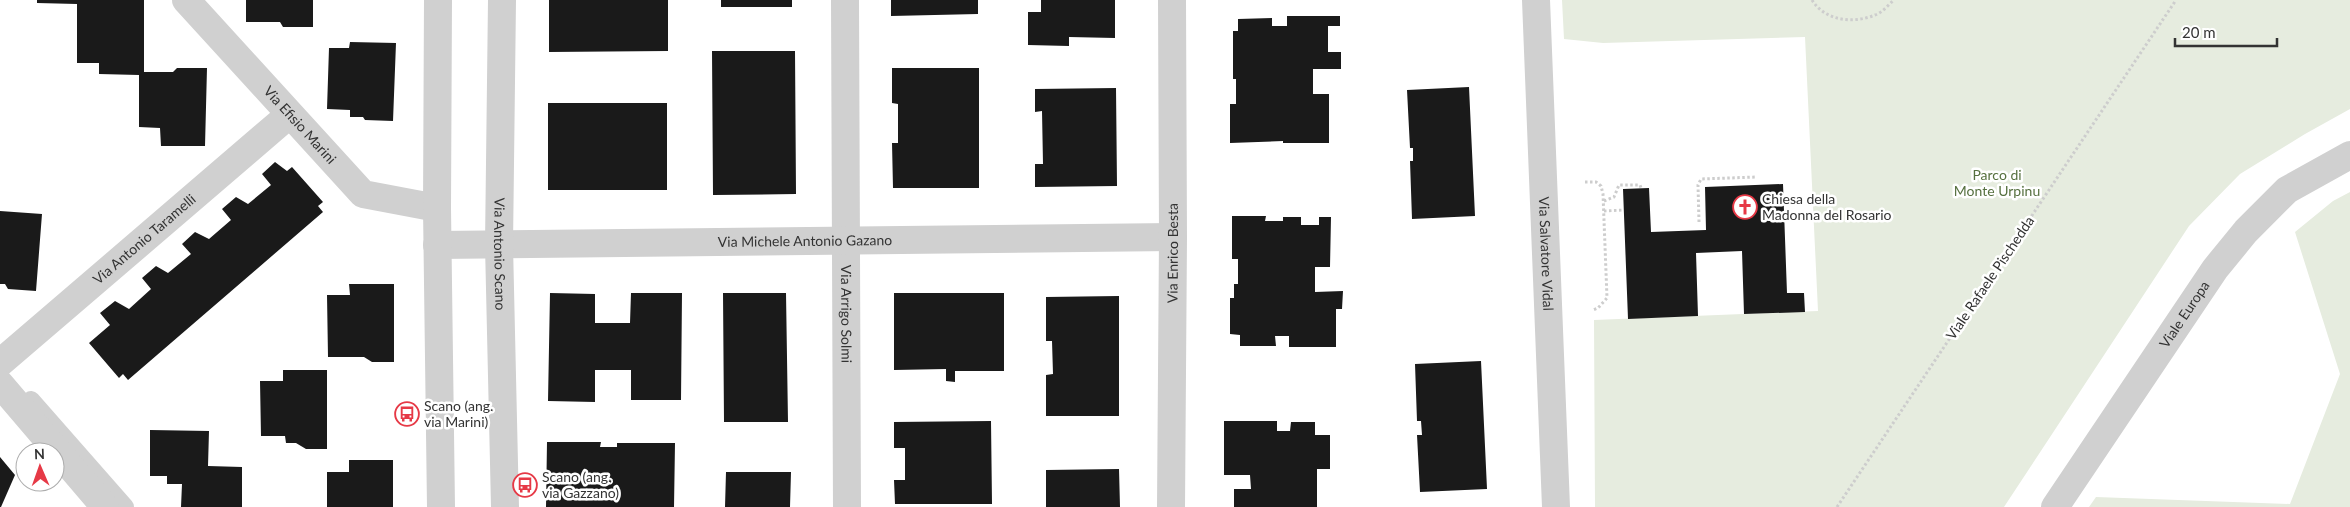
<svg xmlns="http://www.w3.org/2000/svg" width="2350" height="507" font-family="Lato,sans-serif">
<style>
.green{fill:#e6ecdf}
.building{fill:#1a1a1a}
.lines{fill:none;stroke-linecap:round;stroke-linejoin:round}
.path{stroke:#cdcdcd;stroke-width:3;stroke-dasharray:2.5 2.5;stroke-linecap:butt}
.service{stroke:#d0d0d0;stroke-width:18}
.minor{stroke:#d0d0d0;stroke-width:28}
.tertiary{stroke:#d0d0d0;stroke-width:28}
.labels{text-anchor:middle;stroke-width:5;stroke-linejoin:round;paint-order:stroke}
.street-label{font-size:14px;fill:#333;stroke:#fff}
.park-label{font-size:14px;fill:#56703f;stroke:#fff}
.poi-label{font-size:14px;fill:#333;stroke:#fff;text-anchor:start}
</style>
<rect width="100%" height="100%" fill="#fff"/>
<path class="green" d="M1562,0H2350V109L2305,134L2240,174L2189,226L2004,507H1595L1594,320L1818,311L1805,37L1603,43L1564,39Z
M2350,192V507H2089L2096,497L2290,504L2340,374L2295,232L2333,201Z"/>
<path class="building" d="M37,0H144V72H173L177,68H207L205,146H161L160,128L139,127V75L99,74V63H77V4L37,3Z
M246,0H313V27H283L280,22H246Z
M549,0H668V51L549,52Z
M721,0H792V7H721Z
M891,0H978V14L891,16Z
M1041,0H1115V38L1069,37V46L1028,45V12H1041Z
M1287,16H1340V26H1328V52H1341V69H1313V94H1329V143H1283V141L1230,143V104H1236V79H1233V31H1238V19L1272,18V26H1287Z
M350,42L396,43L393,121L365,120L363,117H350V110L327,109L329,48H349Z
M712,51H795L796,194L713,195Z
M892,68H979V188H893L892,143H898V104L892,103Z
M1469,87L1475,216L1412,219L1410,161H1413V148H1410L1407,90Z
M1116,88L1117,186L1035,187V164H1043L1042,111L1035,112V89Z
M548,103H667V190H548Z
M275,162L287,171L292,167L323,202L318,206L323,212L128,380L123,374L119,378L89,343L110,325L100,313L115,301L129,309L151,289L142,278L156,266L168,273L191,254L182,244L195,232L209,239L231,220L222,209L236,197L248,204L271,185L262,174Z
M1783,184L1787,293H1804L1805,312L1744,314L1742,251L1696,253L1698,316L1628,319L1623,189L1649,188L1651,232L1706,230L1705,187Z
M0,211L42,214L36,291L8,289L5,284H0Z
M1232,216H1266L1265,221H1283V217H1301V225H1319V217H1331L1330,267H1315V292L1343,291L1342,309H1336V347H1289V336H1275L1276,346H1240V335L1230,334V298H1234V284H1238V259H1232Z
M349,284H394V362H372L364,357H328L327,295H350Z
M550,293L595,294V323H630L631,293H682L681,400H631V370H595V402L548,401Z
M723,293H786L788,422H724Z
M894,293H1004V371H955V382L946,381V369L894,370Z
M1119,296V416H1046V375L1053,374L1052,341H1046V297Z
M1481,361L1487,489L1420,492L1417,435H1422L1421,421H1417L1415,364Z
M283,370H327V449H306L296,443H286L285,436H261L260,381H283Z
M991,421L992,504H895L894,480H905V448H894V422Z
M1224,421H1277V431H1290L1291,422H1315V435H1330V469H1317V507H1234V489H1251L1250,475H1224Z
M150,430L209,431L208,466L242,467V507H181L182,484H167V476H150Z
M547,442H601L600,447H617V443H675L674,507H546Z
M0,457L15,475L1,507H0Z
M349,460H393V507H327V472H349Z
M1119,469L1120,507H1046V470Z
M726,472H791L790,507H725Z"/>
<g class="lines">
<path class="path" d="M1812,0C1825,21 1853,24 1875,15C1882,13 1888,5 1894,0
M1585,182H1596L1601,186L1603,194L1607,298L1598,308L1593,310
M1604,201L1614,197L1619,185H1640L1641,188
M1604,211L1624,210
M1699,222L1698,185L1701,179L1757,177
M1837,507L2176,0"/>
<path class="service" d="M31,400L125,507"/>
<g class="minor">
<path id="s1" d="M186,0L363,194L437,208"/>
<path id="s2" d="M845,0L847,507"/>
<path id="s3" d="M1536,0L1556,507"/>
<path id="s4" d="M437,245L1173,237"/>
<path id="s5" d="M0,363L289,115"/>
<path id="s6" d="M1171,507L1173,237L1172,0"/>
<path id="s7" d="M2055,507L2215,269L2246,231L2287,190L2350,155"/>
</g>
<g class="tertiary">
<path d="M438,0L437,208L441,507"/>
<path id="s8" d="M502,0L499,245L505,507"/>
<path d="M0,384L105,507"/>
</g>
</g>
<defs>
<g id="church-ring" transform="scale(1.25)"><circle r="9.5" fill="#fff" stroke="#e63946" stroke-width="1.5"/><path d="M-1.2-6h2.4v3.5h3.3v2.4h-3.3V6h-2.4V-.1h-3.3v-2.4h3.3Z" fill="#e63946"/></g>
<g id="bus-ring" transform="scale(1.25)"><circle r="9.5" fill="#fff" stroke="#e63946" stroke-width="1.5"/><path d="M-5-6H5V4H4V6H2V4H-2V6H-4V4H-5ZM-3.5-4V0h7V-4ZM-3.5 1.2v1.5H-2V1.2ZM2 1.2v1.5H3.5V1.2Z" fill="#e63946"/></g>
</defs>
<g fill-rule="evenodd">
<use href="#church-ring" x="1745" y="207"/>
<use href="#bus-ring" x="407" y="414"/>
<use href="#bus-ring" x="525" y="485"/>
</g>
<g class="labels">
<g class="street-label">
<text dy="5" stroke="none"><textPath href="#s1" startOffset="169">Via Efisio Marini</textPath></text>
<text dy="5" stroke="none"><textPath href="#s5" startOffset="190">Via Antonio Taramelli</textPath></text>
<text dy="5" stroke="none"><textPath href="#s4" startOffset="368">Via Michele Antonio Gazano</textPath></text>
<text dy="5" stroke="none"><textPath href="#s8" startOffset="254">Via Antonio Scano</textPath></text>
<text dy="5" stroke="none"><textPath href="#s6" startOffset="254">Via Enrico Besta</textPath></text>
<text dy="5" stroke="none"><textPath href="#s3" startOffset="254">Via Salvatore Vidal</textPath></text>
<text transform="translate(1990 278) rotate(-56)" y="5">Viale Rafaele Pischedda</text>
<text dy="5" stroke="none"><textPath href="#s2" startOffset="314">Via Arrigo Solmi</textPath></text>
<text dy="5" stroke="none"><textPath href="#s7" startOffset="232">Viale Europa</textPath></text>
</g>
<g class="park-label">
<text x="1997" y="180">Parco di<tspan x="1997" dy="16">Monte Urpinu</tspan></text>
</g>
<g class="poi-label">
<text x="1762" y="204">Chiesa della<tspan x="1762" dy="16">Madonna del Rosario</tspan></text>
<text x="424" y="411">Scano (ang.<tspan x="424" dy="16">via Marini)</tspan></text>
<text x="542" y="482">Scano (ang.<tspan x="542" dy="16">via Gazzano)</tspan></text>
</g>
</g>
<g transform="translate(40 467) rotate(358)"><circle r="24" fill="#ffffff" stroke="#adadad"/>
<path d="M0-4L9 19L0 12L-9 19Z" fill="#e63946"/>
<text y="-8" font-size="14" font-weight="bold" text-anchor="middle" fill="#333333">N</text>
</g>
<path d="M2175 38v8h102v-8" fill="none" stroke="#333333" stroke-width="2.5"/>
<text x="2182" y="38" font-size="15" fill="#333333" stroke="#ffffff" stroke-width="4" paint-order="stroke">20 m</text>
</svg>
